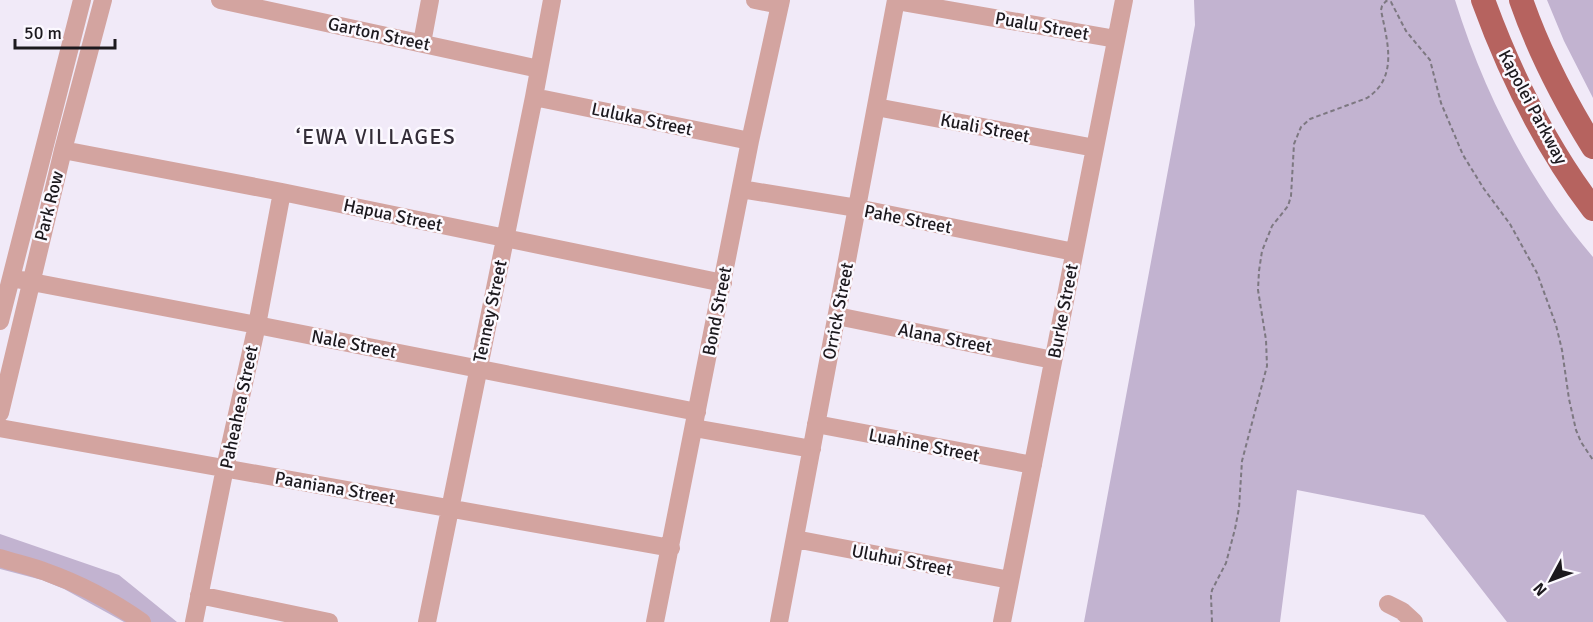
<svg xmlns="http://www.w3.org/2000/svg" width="1593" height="622" font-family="Signika,sans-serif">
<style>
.green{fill:#c2b3d0}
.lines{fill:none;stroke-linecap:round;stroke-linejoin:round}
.path{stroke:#7d7881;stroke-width:2;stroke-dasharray:4.5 3;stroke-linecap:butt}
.minor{stroke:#d3a4a0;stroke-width:18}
.major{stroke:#b6635f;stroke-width:24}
.labels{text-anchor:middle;stroke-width:5;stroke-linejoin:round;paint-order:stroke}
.street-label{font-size:18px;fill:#1c191e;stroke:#fcf9ff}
.quarter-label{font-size:21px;letter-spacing:1.5px;fill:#332d38;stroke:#fcf9ff}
</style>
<rect width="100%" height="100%" fill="#f1eaf8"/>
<path class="green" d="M1194,0H1455C1484,93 1529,182 1593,257V622H1507L1424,515L1297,490L1280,622H1084L1195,25Z
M1547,0H1593V98L1564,41Z
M0,534L119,575L177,622H124L64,589L42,580L0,569Z"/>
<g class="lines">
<path class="path" d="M1212,622L1211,596L1212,590L1226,563L1235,529L1239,508L1242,461L1267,366L1266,340L1258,290L1259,271L1262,251L1272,226L1288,206L1291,196L1294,144L1301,127L1310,119L1367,98C1399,77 1387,41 1381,10L1382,6L1386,1L1391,2L1406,31L1430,60L1441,103L1463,155L1484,189L1510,224L1537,273L1556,325L1562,350L1569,399L1576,430L1581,442L1593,460"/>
<path class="minor" d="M220,0L539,69
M755,0L780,5
M896,1L1116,39
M422,43L430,0
M534,97L750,141
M876,107L1095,148
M63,150L282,192L723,283
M741,189L857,208L1074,252
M11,278L257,325L697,412
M837,316L1053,360
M0,321L82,0
M0,413L63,150L103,0
M816,424L1033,465
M0,428L671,548
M694,428L812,449
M795,539L1010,580
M0,558C15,563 31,566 46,572C80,584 112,601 142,622
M199,595L329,622
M1388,604L1402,611L1414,622
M194,622L225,468L257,325L282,192
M427,622L534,97L552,0
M655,622L750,141L781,0
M779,622L896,0
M1002,622L1124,0"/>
<path class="major" d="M1483,0C1510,74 1545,146 1593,209
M1521,0C1539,52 1564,100 1593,147"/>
</g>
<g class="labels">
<g class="street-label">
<text transform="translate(1042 26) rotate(10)" y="6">Pualu Street</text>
<text transform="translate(379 34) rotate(12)" y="6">Garton Street</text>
<text transform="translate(1533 107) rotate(62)" y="6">Kapolei Parkway</text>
<text transform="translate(642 119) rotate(12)" y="6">Luluka Street</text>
<text transform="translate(985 128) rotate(11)" y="6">Kuali Street</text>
<text transform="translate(49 206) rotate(-76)" y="6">Park Row</text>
<text transform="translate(393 215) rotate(12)" y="6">Hapua Street</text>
<text transform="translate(908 219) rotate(11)" y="6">Pahe Street</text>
<text transform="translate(490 311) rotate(-78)" y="6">Tenney Street</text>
<text transform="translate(717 311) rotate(-79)" y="6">Bond Street</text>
<text transform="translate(838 311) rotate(-79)" y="6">Orrick Street</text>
<text transform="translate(1063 311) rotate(-79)" y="6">Burke Street</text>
<text transform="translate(945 338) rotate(11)" y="6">Alana Street</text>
<text transform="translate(354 344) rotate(11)" y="6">Nale Street</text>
<text transform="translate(239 407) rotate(-78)" y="6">Paheahea Street</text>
<text transform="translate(924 445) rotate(11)" y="6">Luahine Street</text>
<text transform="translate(335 488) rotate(10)" y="6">Paaniana Street</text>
<text transform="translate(902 560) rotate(11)" y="6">Uluhui Street</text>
</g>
<g class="quarter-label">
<text x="376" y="144">‘EWA VILLAGES</text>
</g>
</g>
<g transform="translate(1551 580) rotate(229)" stroke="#fcf9ff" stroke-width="4.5" paint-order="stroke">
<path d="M0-4.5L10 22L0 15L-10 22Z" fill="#1c191e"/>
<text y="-9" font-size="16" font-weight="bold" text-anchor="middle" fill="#1c191e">N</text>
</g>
<path d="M15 39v9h100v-9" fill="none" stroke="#1c191e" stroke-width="3"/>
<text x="24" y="39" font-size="18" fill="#1c191e" stroke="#fcf9ff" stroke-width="4.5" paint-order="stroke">50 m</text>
</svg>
